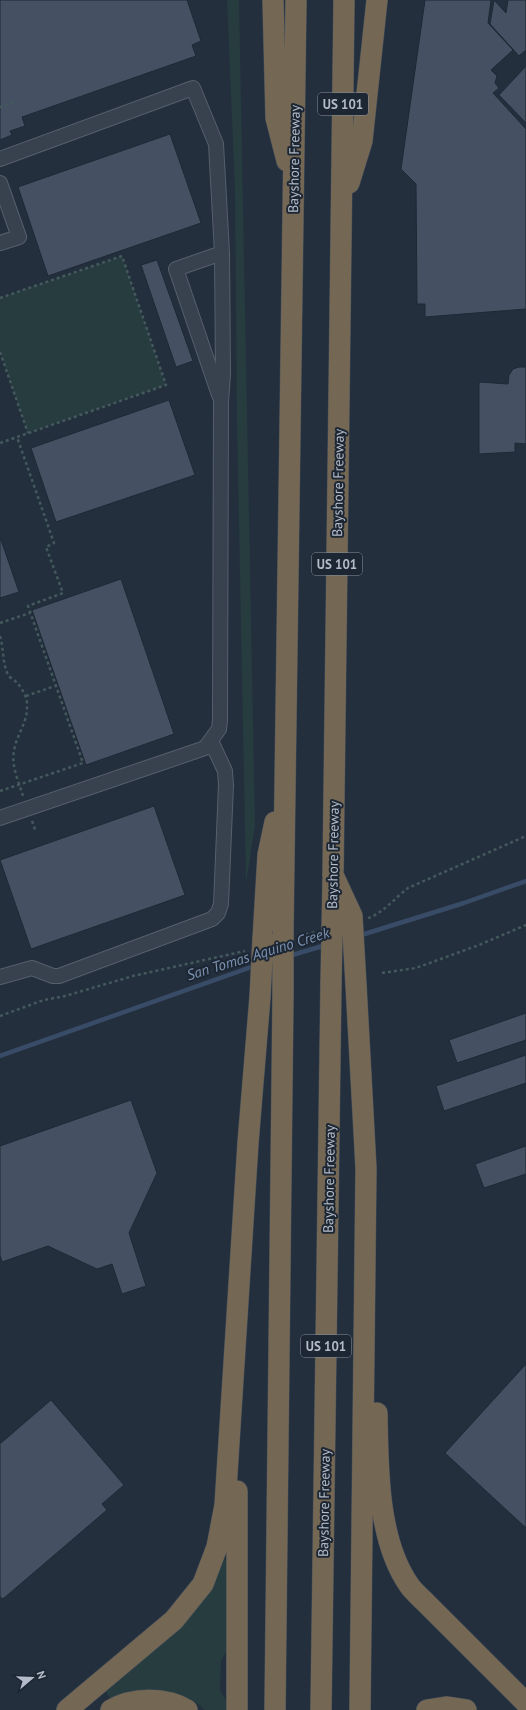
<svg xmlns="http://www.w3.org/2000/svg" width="526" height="1710" font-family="'PT Sans',sans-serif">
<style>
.green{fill:#263c3f}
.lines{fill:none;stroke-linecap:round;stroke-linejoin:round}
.stream{stroke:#394c67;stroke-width:4.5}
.building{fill:#455162;stroke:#1f2835}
.minor-casing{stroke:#565f6c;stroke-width:16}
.highway-casing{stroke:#434c59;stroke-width:22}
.path{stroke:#44595c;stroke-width:2.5;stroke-dasharray:3 3;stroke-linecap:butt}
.minor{stroke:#38414e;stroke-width:14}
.highway{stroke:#746855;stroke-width:21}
.highway-bridge-casing{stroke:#434c59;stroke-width:22;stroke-linecap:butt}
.highway-bridge{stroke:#746855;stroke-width:21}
.labels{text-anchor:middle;stroke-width:4;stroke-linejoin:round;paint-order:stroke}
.shield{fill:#1d2633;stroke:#878f9c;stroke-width:1}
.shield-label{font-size:13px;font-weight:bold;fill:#b4bcc9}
.street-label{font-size:14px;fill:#b4bcc9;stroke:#1d2633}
.water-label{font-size:15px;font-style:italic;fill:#7c92b1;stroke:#1d2633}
</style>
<rect width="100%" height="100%" fill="#242f3e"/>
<path class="green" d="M227,0H239L255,826L246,883L237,421L235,191Z
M122,256L166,385L28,433L0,352V298Z
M216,1559L229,1560L228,1648L221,1661L220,1690L228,1704V1710H205L197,1703L174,1695L110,1699L106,1691L128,1672Z"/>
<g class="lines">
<path class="stream" d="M358,936L464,903L526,881
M289,956L326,945
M0,1056L257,965"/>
</g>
<path class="building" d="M0,0H187L201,41L192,45L196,56L22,117L25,126L10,131L12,135L0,140Z
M425,0H491L488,23L513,50L491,70L497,76L495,83L499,88L493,93L526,129V309L425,317V304H417L416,184L401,169Z
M494,0L506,13L508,0H526V50L519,56L490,24Z
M526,66V123L499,95Z
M170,134L201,223L48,276L18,187Z
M157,260L193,361L176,367L141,265Z
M519,367H526V444L515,443V452L479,454V382L508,384L509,375L513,369Z
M169,400L195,475L56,522L31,448Z
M0,537L19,592L0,598Z
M121,579L174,734L86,765L32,610Z
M154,806L185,895L31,949L0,860Z
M526,1013V1040L457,1063L449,1040Z
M526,1055V1083L444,1111L436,1086Z
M131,1100L157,1173L129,1233L146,1286L122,1294L112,1264L97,1269L48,1246L2,1262L0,1255V1146Z
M526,1146V1174L484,1188L475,1164Z
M526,1364V1528L445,1453Z
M51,1400L124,1485L102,1504L107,1510L3,1599L0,1597V1441L1,1443Z"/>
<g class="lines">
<g class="minor-casing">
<path id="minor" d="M0,159L193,88L216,144L222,253L223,374L221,402L220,720L219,729L205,748L0,818
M0,183L19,237L0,243
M219,395L176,269L222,253
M0,977L32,968L53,976H59L212,919L218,913L221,904L226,785L225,771L211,741"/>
</g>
<g class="highway-casing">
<path id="highway" d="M273,0L276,118L287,161
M349,183L362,141L377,0
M333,875L344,0
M283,931L296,0
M263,939L268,855L275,822
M356,985L366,1168L360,1710
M377,1413C378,1467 377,1539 409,1585C413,1591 419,1596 424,1601L526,1703
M67,1710L174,1620L203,1584L217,1547L225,1505L248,1143L260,997
M111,1710C133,1697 166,1697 187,1710
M237,1710V1491
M275,1710L283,995
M321,1710L331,983
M427,1710L446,1707L466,1710"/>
</g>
<path class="path" d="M0,107L18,101
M0,298L122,256L166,385L0,443
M0,352L28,433
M0,623L30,613
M0,636C4,649 2,662 8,675C10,678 15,680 17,683C23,689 28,699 27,708C27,723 16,736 14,751C11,766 19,782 23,796
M26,696L55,686
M0,791L83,763L28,606L63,593L46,547L54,543L17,437
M32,821L36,832
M368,918C382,914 396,897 408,888L526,836
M300,936L315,932
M382,973L416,968L479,945L526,925
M0,1016L44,1000L65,996L133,976L245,951"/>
<use href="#minor" class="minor"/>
<use href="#highway" class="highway"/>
<g class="highway-bridge-casing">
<path id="highway-bridge" d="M333,875L352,916L356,985
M283,931V995
M331,983L333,879
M260,997L263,939"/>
</g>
<use href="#highway-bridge" class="highway-bridge"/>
</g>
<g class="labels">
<g class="shield">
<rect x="318" y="93" width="50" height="22" rx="3"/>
<rect x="312" y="553" width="50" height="22" rx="3"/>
<rect x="301" y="1335" width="50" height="22" rx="3"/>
</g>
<g class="shield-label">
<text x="343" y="109">US 101</text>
<text x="337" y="569">US 101</text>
<text x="326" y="1351">US 101</text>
</g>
<g class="street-label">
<text transform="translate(294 159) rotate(-89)" y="5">Bayshore Freeway</text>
<text transform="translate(338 483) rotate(-89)" y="5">Bayshore Freeway</text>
<text transform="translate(333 855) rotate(-89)" y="5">Bayshore Freeway</text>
<text transform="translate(329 1179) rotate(-89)" y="5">Bayshore Freeway</text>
<text transform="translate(324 1503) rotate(-89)" y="5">Bayshore Freeway</text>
</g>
<g class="water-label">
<text transform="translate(258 954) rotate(-17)" y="5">San Tomas Aquino Creek</text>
</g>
</g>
<g transform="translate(32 1678) rotate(71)" stroke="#1d2633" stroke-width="3" paint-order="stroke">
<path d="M0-3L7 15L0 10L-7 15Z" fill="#b4bcc9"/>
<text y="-6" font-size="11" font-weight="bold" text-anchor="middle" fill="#b4bcc9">N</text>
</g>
</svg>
